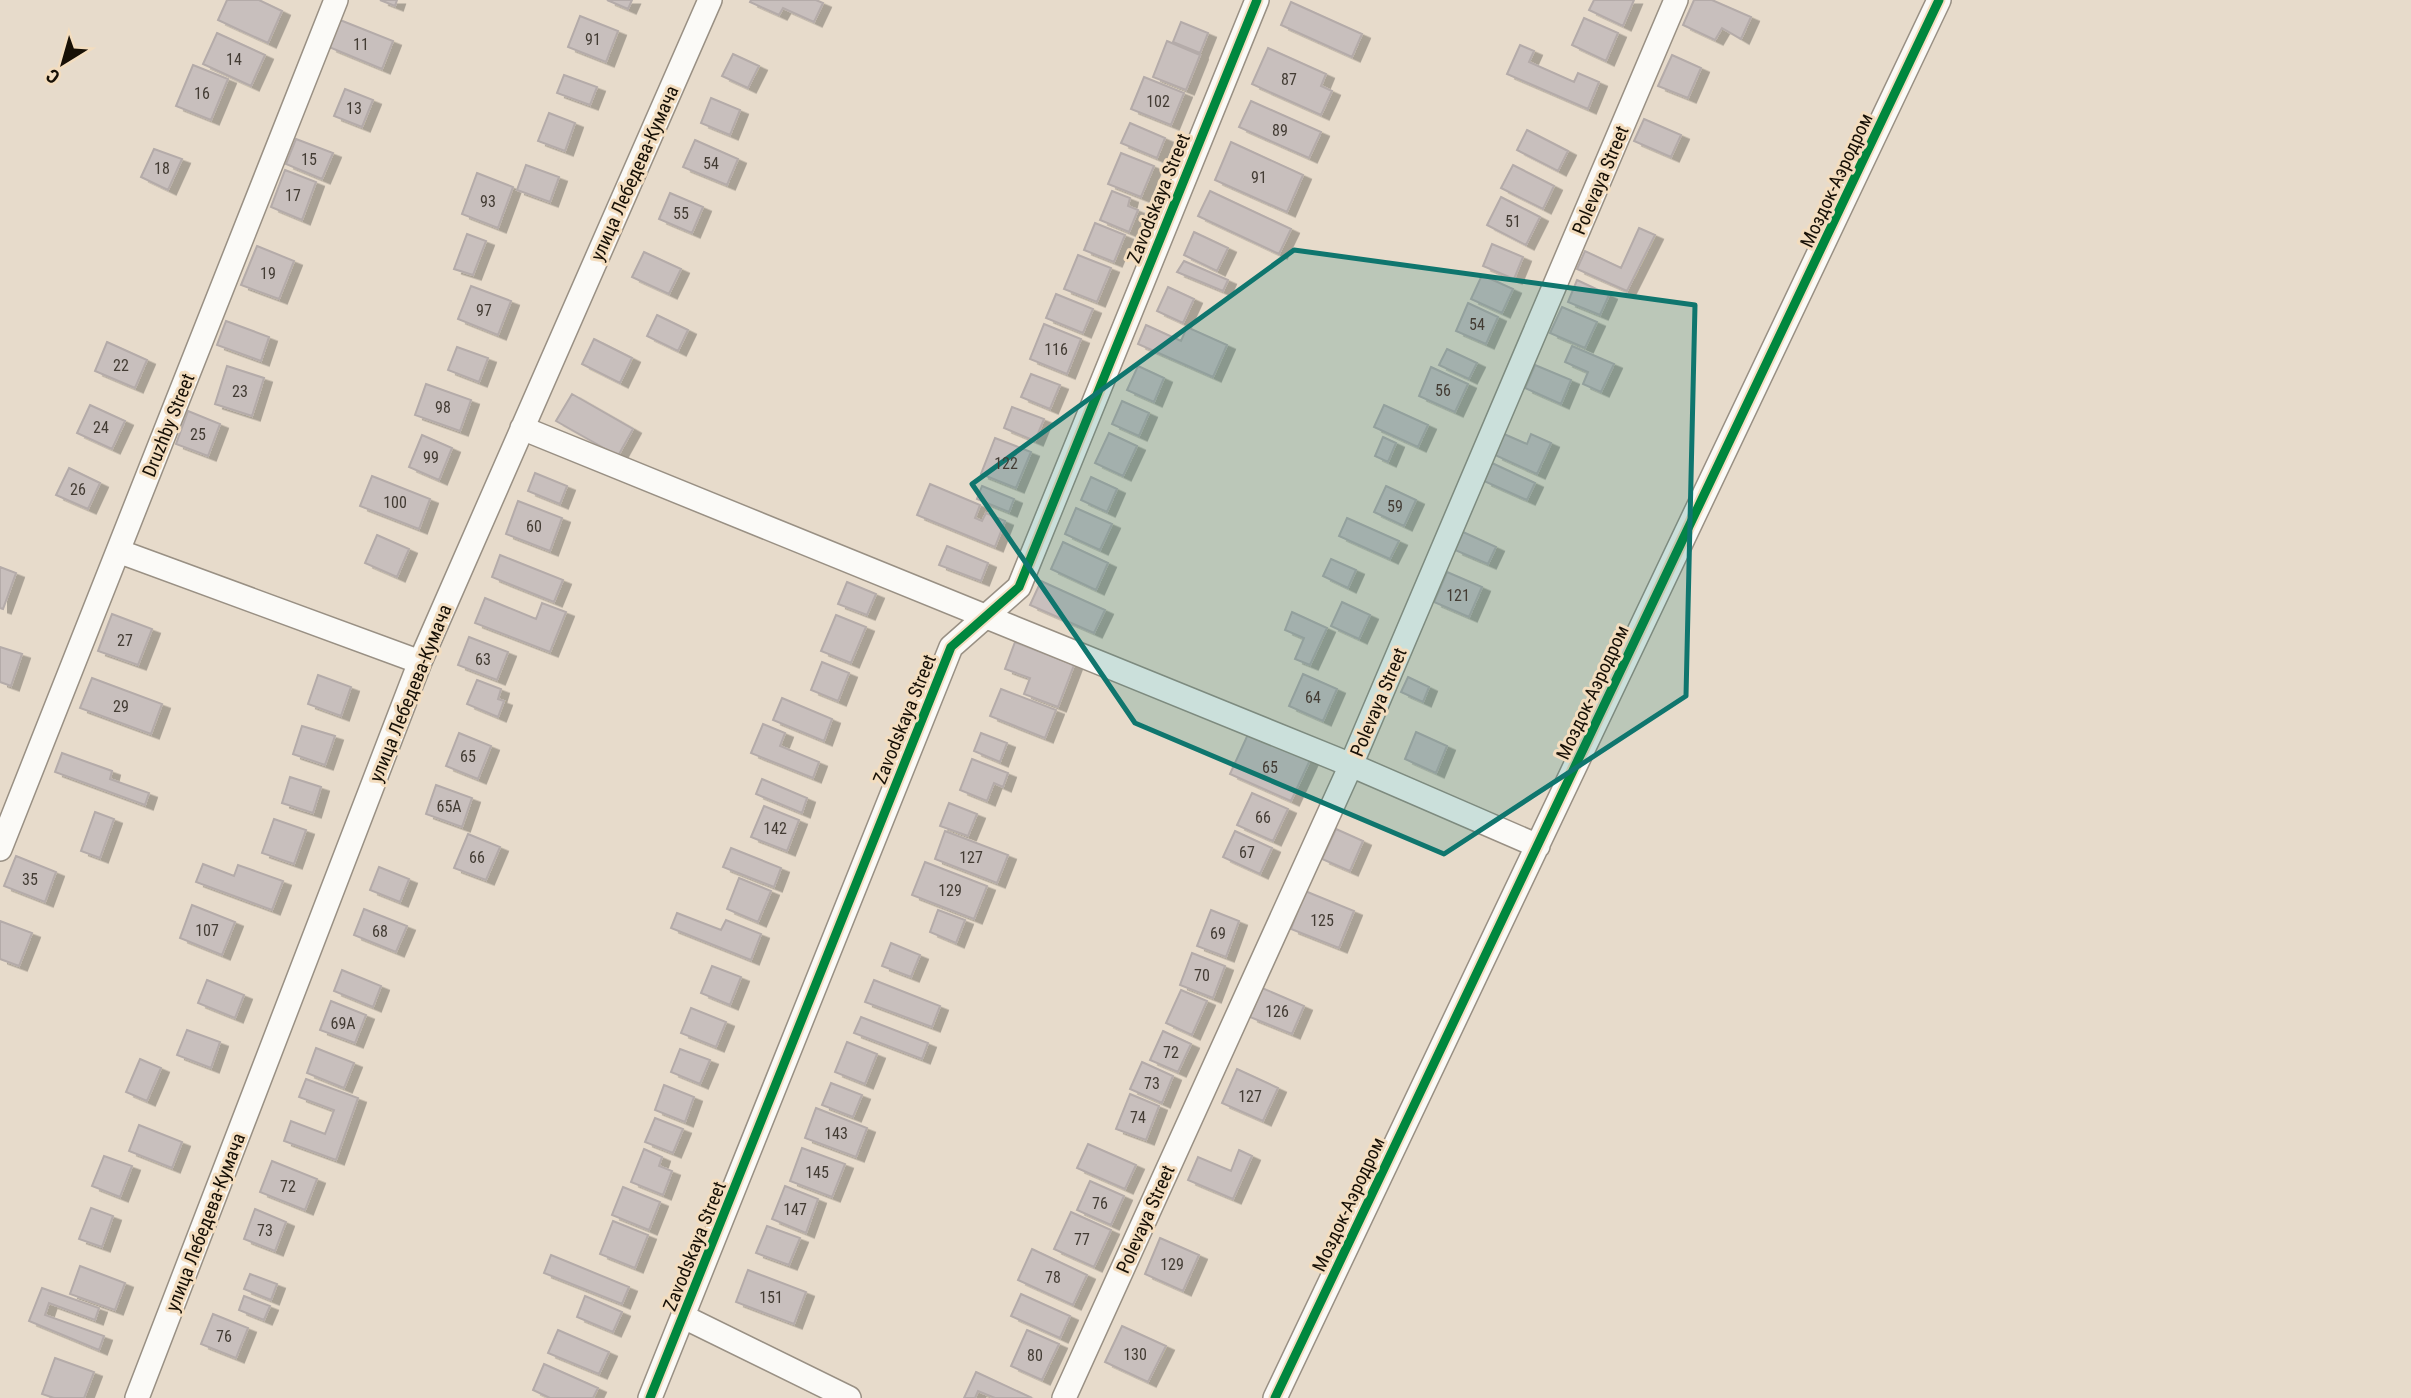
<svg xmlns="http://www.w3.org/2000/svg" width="2411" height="1398" font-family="'Roboto Condensed',sans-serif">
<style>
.building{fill:#c8bfbd;stroke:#b4aba9;stroke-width:2;filter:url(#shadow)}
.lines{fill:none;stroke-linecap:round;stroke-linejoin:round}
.street-casing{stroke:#999084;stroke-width:26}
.street{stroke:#fbfaf7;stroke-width:23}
.cycleway-casing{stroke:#f3ddbf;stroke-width:13}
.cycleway{stroke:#00873e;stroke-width:9}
.marked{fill:#0f766e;fill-opacity:0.2;stroke:#0f766e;stroke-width:5;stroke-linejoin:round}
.labels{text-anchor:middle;stroke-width:6;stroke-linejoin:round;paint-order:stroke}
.number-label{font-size:16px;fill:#433c34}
.street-label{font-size:19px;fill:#171006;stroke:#f3ddbf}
</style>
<defs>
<filter id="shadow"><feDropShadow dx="8" dy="4.5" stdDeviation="0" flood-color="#0004"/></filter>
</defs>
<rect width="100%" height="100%" fill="#e7dbcb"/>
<path class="building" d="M227,0H259L282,11L268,43L218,20Z
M380,0H397L395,6Z
M607,0H632L628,9Z
M751,0H816L823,3L814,22L783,8L779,15L750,2Z
M1594,0H1634L1623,26L1589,10Z
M1694,0H1712L1751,17L1741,39L1722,28L1715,40L1683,25Z
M1291,2L1362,34L1352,57L1281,25Z
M580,16L618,31L606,62L568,47Z
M1584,18L1618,33L1606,61L1572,45Z
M340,20L393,41L382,69L329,47Z
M1181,22L1208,33L1200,53L1173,42Z
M217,33L265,55L251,86L203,64Z
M1167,41L1200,55L1186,90L1153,77Z
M1520,45L1534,51L1529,62L1574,82L1578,73L1599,82L1588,109L1507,74Z
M1268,48L1326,74L1321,86L1332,91L1321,115L1252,84Z
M733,54L759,66L748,88L722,76Z
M1672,55L1701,68L1688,98L1658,86Z
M193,65L228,79L211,120L176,106Z
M564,75L597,87L590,105L557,93Z
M1144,77L1184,93L1171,125L1131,109Z
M345,89L373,100L362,127L334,116Z
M711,98L740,110L730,135L701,123Z
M1251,101L1321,132L1309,158L1239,127Z
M549,113L575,123L565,151L538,141Z
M1644,119L1681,135L1671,157L1634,141Z
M1130,123L1165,138L1157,158L1121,143Z
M1527,130L1568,151L1558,171L1517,150Z
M296,139L333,153L322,179L286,164Z
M695,140L738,159L727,185L683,167Z
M1231,142L1303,175L1287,212L1215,180Z
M154,149L182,159L168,190L141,177Z
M1121,153L1154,166L1141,197L1108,184Z
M526,165L559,177L550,202L517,190Z
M1513,165L1554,186L1543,209L1501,188Z
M285,170L316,182L302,220L271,207Z
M477,173L513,187L498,228L462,214Z
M1112,191L1130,198L1128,206L1138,210L1129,232L1100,220Z
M1210,191L1291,229L1279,254L1198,216Z
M670,193L703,207L692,233L659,219Z
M1501,197L1540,217L1526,245L1487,225Z
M1095,223L1125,235L1114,262L1084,250Z
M1639,228L1655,235L1627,291L1577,269L1585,251L1621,268Z
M1194,232L1228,248L1217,271L1184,255Z
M467,234L486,241L473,275L454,269Z
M1492,244L1523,257L1514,279L1483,266Z
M257,246L294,261L279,299L241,285Z
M644,252L681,269L669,294L632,277Z
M1078,255L1111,268L1097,302L1064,289Z
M1184,261L1228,280L1223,291L1177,272Z
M1482,275L1513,289L1502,313L1471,299Z
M1577,280L1609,295L1600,315L1568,302Z
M471,286L511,301L498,335L458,319Z
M1168,287L1194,299L1183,323L1157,311Z
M1056,294L1093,309L1083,333L1046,318Z
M1468,303L1498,317L1486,344L1456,331Z
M1562,307L1597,322L1585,348L1550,333Z
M657,315L688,330L678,351L647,336Z
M226,321L269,337L261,361L217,345Z
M1044,324L1081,339L1067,374L1030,359Z
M1146,325L1181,341L1187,327L1227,345L1213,377L1138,344Z
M594,339L632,358L620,383L582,364Z
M107,342L147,360L135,388L95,371Z
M1572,346L1614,364L1601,392L1583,384L1588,372L1565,362Z
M457,347L488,358L479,382L448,370Z
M1447,349L1477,363L1469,379L1439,365Z
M1535,365L1571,380L1561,404L1525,388Z
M227,366L264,378L252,416L215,404Z
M1138,366L1164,378L1154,402L1127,390Z
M1431,367L1468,384L1455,412L1419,396Z
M1031,374L1060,385L1050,409L1021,397Z
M426,384L471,400L460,431L415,415Z
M572,394L633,429L618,456L556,421Z
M1122,401L1149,413L1139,436L1112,424Z
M90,405L125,421L112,449L77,433Z
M1384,405L1428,425L1418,447L1374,427Z
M1012,407L1044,419L1035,441L1004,428Z
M188,411L220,424L208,456L176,444Z
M1109,433L1137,446L1123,476L1095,463Z
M1504,434L1527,444L1531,434L1551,443L1537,474L1495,455Z
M422,435L452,448L439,480L409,467Z
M1383,437L1396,443L1388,462L1375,456Z
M995,438L1031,452L1016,488L981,474Z
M1492,463L1535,483L1527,500L1484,481Z
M69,468L100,483L88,509L56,495Z
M535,473L567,486L560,504L528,491Z
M372,476L430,499L419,529L360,506Z
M1091,477L1117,489L1107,512L1081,500Z
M930,484L980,505L975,518L982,521L986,513L1005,521L995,547L917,515Z
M982,486L1014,499L1009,512L977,499Z
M1386,486L1416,500L1404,526L1374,512Z
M518,501L562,518L550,551L506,534Z
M1076,508L1112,524L1100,550L1065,534Z
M1347,518L1399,541L1390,559L1339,536Z
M1463,532L1496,547L1488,564L1455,550Z
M377,535L409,549L397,577L365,563Z
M1063,542L1108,563L1096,590L1051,569Z
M947,546L988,563L981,581L939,565Z
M500,555L563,580L554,602L492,577Z
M1331,559L1356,570L1348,588L1323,576Z
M0,567L16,573L3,609L0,608Z
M1447,572L1482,587L1469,617L1434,602Z
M1041,581L1105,610L1094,633L1030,605Z
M847,582L876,594L867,615L838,604Z
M485,598L536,619L542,603L566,612L550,652L475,623Z
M1342,602L1370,615L1359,639L1331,626Z
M1292,612L1327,628L1310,665L1295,659L1304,638L1285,630Z
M112,614L152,629L138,665L98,651Z
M836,615L866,627L851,663L821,651Z
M469,637L508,652L497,680L458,665Z
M1015,642L1074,665L1058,707L1024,694L1030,678L1005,669Z
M0,647L22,654L11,686L0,682Z
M822,662L849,673L838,701L811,690Z
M1303,674L1337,689L1323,721L1289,706Z
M318,675L351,687L341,716L308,704Z
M1408,677L1429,687L1423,702L1401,692Z
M92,678L162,704L151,734L80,708Z
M477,680L501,689L498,699L504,701L498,717L467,704Z
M1001,689L1056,710L1045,738L990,716Z
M782,698L832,719L824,741L773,720Z
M763,724L785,733L780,746L819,762L813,778L751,753Z
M302,726L335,736L325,765L293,754Z
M1249,732L1310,760L1291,801L1230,774Z
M1416,732L1447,746L1436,773L1405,759Z
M459,733L491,746L478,779L446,766Z
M981,733L1007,743L1000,762L974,751Z
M62,753L112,771L110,779L149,793L145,805L55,772Z
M972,759L1008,773L1003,787L994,783L987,801L960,790Z
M290,777L321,787L313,813L282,803Z
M762,779L807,798L802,813L756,794Z
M436,785L472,798L462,827L426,814Z
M1252,793L1288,809L1273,841L1237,825Z
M949,803L977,814L968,836L940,826Z
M764,806L799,820L787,851L751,837Z
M95,812L114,819L100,858L81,851Z
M274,819L306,830L294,864L262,853Z
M1336,829L1363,841L1350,871L1322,859Z
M945,831L1008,855L997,883L935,859Z
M1235,831L1272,848L1260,874L1223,857Z
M468,834L500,847L486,880L454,868Z
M731,848L781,868L774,887L723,867Z
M16,856L56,872L45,902L4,886Z
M925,862L987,886L974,919L912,895Z
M203,864L234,876L238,865L283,881L272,910L196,882Z
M379,867L409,879L400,902L370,890Z
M739,878L771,891L758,922L727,909Z
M1305,891L1354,911L1339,948L1291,929Z
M192,905L235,922L222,955L180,938Z
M364,909L407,926L396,952L354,935Z
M938,910L965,920L956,943L930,932Z
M1211,910L1239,921L1226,957L1197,946Z
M677,913L721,930L726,920L761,934L751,960L671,928Z
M0,921L32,933L19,966L0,959Z
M891,943L920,955L911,977L882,966Z
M1192,953L1225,966L1213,998L1180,985Z
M712,966L741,977L730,1005L701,993Z
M342,970L381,986L373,1007L334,991Z
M207,980L244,995L235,1018L198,1003Z
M874,980L940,1006L932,1027L865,1002Z
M1262,988L1304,1006L1292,1034L1250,1017Z
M1181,990L1207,1001L1192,1035L1166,1023Z
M331,1001L366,1015L355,1043L320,1030Z
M691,1008L726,1022L716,1047L681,1033Z
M861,1017L928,1043L922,1059L854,1033Z
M187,1030L220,1042L211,1068L177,1055Z
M1163,1031L1191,1044L1178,1072L1150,1060Z
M847,1042L877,1054L865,1084L835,1072Z
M316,1048L354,1063L344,1088L307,1073Z
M680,1049L710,1060L700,1084L671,1072Z
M140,1059L161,1068L147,1101L126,1092Z
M1142,1062L1173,1076L1162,1103L1130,1089Z
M1237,1069L1278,1088L1263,1121L1222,1103Z
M306,1079L358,1098L336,1160L284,1141L291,1121L325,1134L334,1110L299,1097Z
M831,1083L862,1095L853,1117L822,1105Z
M664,1085L694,1097L685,1122L655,1110Z
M1130,1094L1159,1106L1146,1140L1116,1129Z
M816,1108L867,1128L856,1157L805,1138Z
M655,1118L683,1129L673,1153L645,1142Z
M139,1125L182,1142L172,1168L129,1151Z
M1088,1144L1136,1165L1125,1189L1077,1168Z
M802,1148L845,1164L832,1197L790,1181Z
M644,1149L662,1157L659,1166L672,1171L663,1195L631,1182Z
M1239,1150L1252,1156L1233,1199L1188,1180L1198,1157L1231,1171Z
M104,1156L132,1166L120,1197L92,1186Z
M272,1161L317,1179L305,1210L260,1192Z
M1090,1181L1124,1196L1111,1225L1077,1210Z
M785,1186L818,1199L806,1233L772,1219Z
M623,1187L660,1202L649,1230L612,1215Z
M91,1208L113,1216L102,1247L79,1239Z
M255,1209L286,1222L275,1251L244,1239Z
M1071,1212L1111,1230L1094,1267L1054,1249Z
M613,1221L648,1235L635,1268L600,1254Z
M767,1226L800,1238L789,1265L756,1253Z
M1160,1238L1199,1255L1183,1291L1145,1274Z
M1032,1249L1087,1275L1073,1305L1018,1280Z
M551,1255L629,1287L622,1304L544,1273Z
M80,1266L125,1283L115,1310L70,1294Z
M748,1270L806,1292L794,1324L736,1302Z
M250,1274L277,1284L271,1300L244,1289Z
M42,1288L99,1308L95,1320L49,1303L45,1315L104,1336L99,1350L29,1321Z
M1021,1294L1070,1316L1060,1338L1011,1316Z
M244,1296L270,1306L264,1320L239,1310Z
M585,1296L622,1312L613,1332L577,1317Z
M213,1314L248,1328L236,1358L201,1344Z
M1122,1326L1166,1346L1148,1382L1105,1362Z
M558,1330L609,1352L599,1374L548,1353Z
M1027,1330L1059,1344L1042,1380L1011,1366Z
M55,1358L94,1372L84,1398H54L42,1394Z
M544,1364L598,1388L593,1398H550L533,1390Z
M976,1372L1032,1398H995L978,1391L975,1398H964Z"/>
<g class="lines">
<g class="street-casing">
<path id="street" d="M522,428L1351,765L1538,846
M118,551L420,662
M0,849L336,0
M684,1317L849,1398
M137,1398L420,662L710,0
M650,1398L951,647L1019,587L1257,0
M1064,1398L1351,765L1676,0
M1275,1398L1939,0"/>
</g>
<use href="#street" class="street"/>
<g class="cycleway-casing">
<path id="cycleway" d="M650,1398L951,647L1019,587L1257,0
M1275,1398L1939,0"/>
</g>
<use href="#cycleway" class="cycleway"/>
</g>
<path class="marked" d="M1294,250L1695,305L1686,696L1444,854L1135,723L972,484Z"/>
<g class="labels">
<g class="number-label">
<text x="593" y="45">91</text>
<text x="361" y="50">11</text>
<text x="234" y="65">14</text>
<text x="1289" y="85">87</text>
<text x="202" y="99">16</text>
<text x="1158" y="107">102</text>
<text x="354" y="114">13</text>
<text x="1280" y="136">89</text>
<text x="309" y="165">15</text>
<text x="711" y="169">54</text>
<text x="162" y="174">18</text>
<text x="1259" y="183">91</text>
<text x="293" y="201">17</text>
<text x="488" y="207">93</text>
<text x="681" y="219">55</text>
<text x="1513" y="227">51</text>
<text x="268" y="279">19</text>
<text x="484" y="316">97</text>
<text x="1477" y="330">54</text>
<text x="1056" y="355">116</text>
<text x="121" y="371">22</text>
<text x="1443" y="396">56</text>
<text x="240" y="397">23</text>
<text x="443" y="413">98</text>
<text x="101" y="433">24</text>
<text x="198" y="440">25</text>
<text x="431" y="463">99</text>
<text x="1006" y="469">122</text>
<text x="78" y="495">26</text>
<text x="395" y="508">100</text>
<text x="1395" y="512">59</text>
<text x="534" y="532">60</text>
<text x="1458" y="601">121</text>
<text x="125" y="646">27</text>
<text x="483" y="665">63</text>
<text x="1313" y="703">64</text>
<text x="121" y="712">29</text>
<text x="468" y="762">65</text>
<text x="1270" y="773">65</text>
<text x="449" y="812">65А</text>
<text x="1263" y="823">66</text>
<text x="775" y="834">142</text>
<text x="1247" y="858">67</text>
<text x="477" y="863">66</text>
<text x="971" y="863">127</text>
<text x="30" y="885">35</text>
<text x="950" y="896">129</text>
<text x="1322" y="926">125</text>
<text x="207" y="936">107</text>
<text x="380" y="937">68</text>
<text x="1218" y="939">69</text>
<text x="1202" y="981">70</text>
<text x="1277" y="1017">126</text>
<text x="343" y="1029">69А</text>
<text x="1171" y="1058">72</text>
<text x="1152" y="1089">73</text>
<text x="1250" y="1102">127</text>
<text x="1138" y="1123">74</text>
<text x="836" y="1139">143</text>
<text x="817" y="1178">145</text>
<text x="288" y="1192">72</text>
<text x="1100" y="1209">76</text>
<text x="795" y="1215">147</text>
<text x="265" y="1236">73</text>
<text x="1082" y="1245">77</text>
<text x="1172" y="1270">129</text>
<text x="1053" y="1283">78</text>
<text x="771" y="1303">151</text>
<text x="224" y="1342">76</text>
<text x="1135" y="1360">130</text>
<text x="1035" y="1361">80</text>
</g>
<g class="street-label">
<text transform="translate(634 173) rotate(-66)" y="7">улица Лебедева-Кумача</text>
<text transform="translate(1600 180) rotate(-67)" y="7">Polevaya Street</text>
<text transform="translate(1836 180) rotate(-65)" y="7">Моздок-Аэродром</text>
<text transform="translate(1158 198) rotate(-68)" y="7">Zavodskaya Street</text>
<text transform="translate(168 425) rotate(-68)" y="7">Druzhby Street</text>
<text transform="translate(1592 692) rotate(-65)" y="7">Моздок-Аэродром</text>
<text transform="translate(410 693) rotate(-68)" y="7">улица Лебедева-Кумача</text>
<text transform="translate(1378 702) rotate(-67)" y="7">Polevaya Street</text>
<text transform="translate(904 719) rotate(-68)" y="7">Zavodskaya Street</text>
<text transform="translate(1348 1204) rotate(-65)" y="7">Моздок-Аэродром</text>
<text transform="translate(1145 1219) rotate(-66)" y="7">Polevaya Street</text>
<text transform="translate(205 1222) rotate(-69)" y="7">улица Лебедева-Кумача</text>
<text transform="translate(694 1246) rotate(-68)" y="7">Zavodskaya Street</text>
</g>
</g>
<g transform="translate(63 63) rotate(217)" stroke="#f3ddbf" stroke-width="5" paint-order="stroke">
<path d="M0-5L12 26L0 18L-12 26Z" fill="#171006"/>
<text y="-10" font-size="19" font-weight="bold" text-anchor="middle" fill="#171006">С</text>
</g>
</svg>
